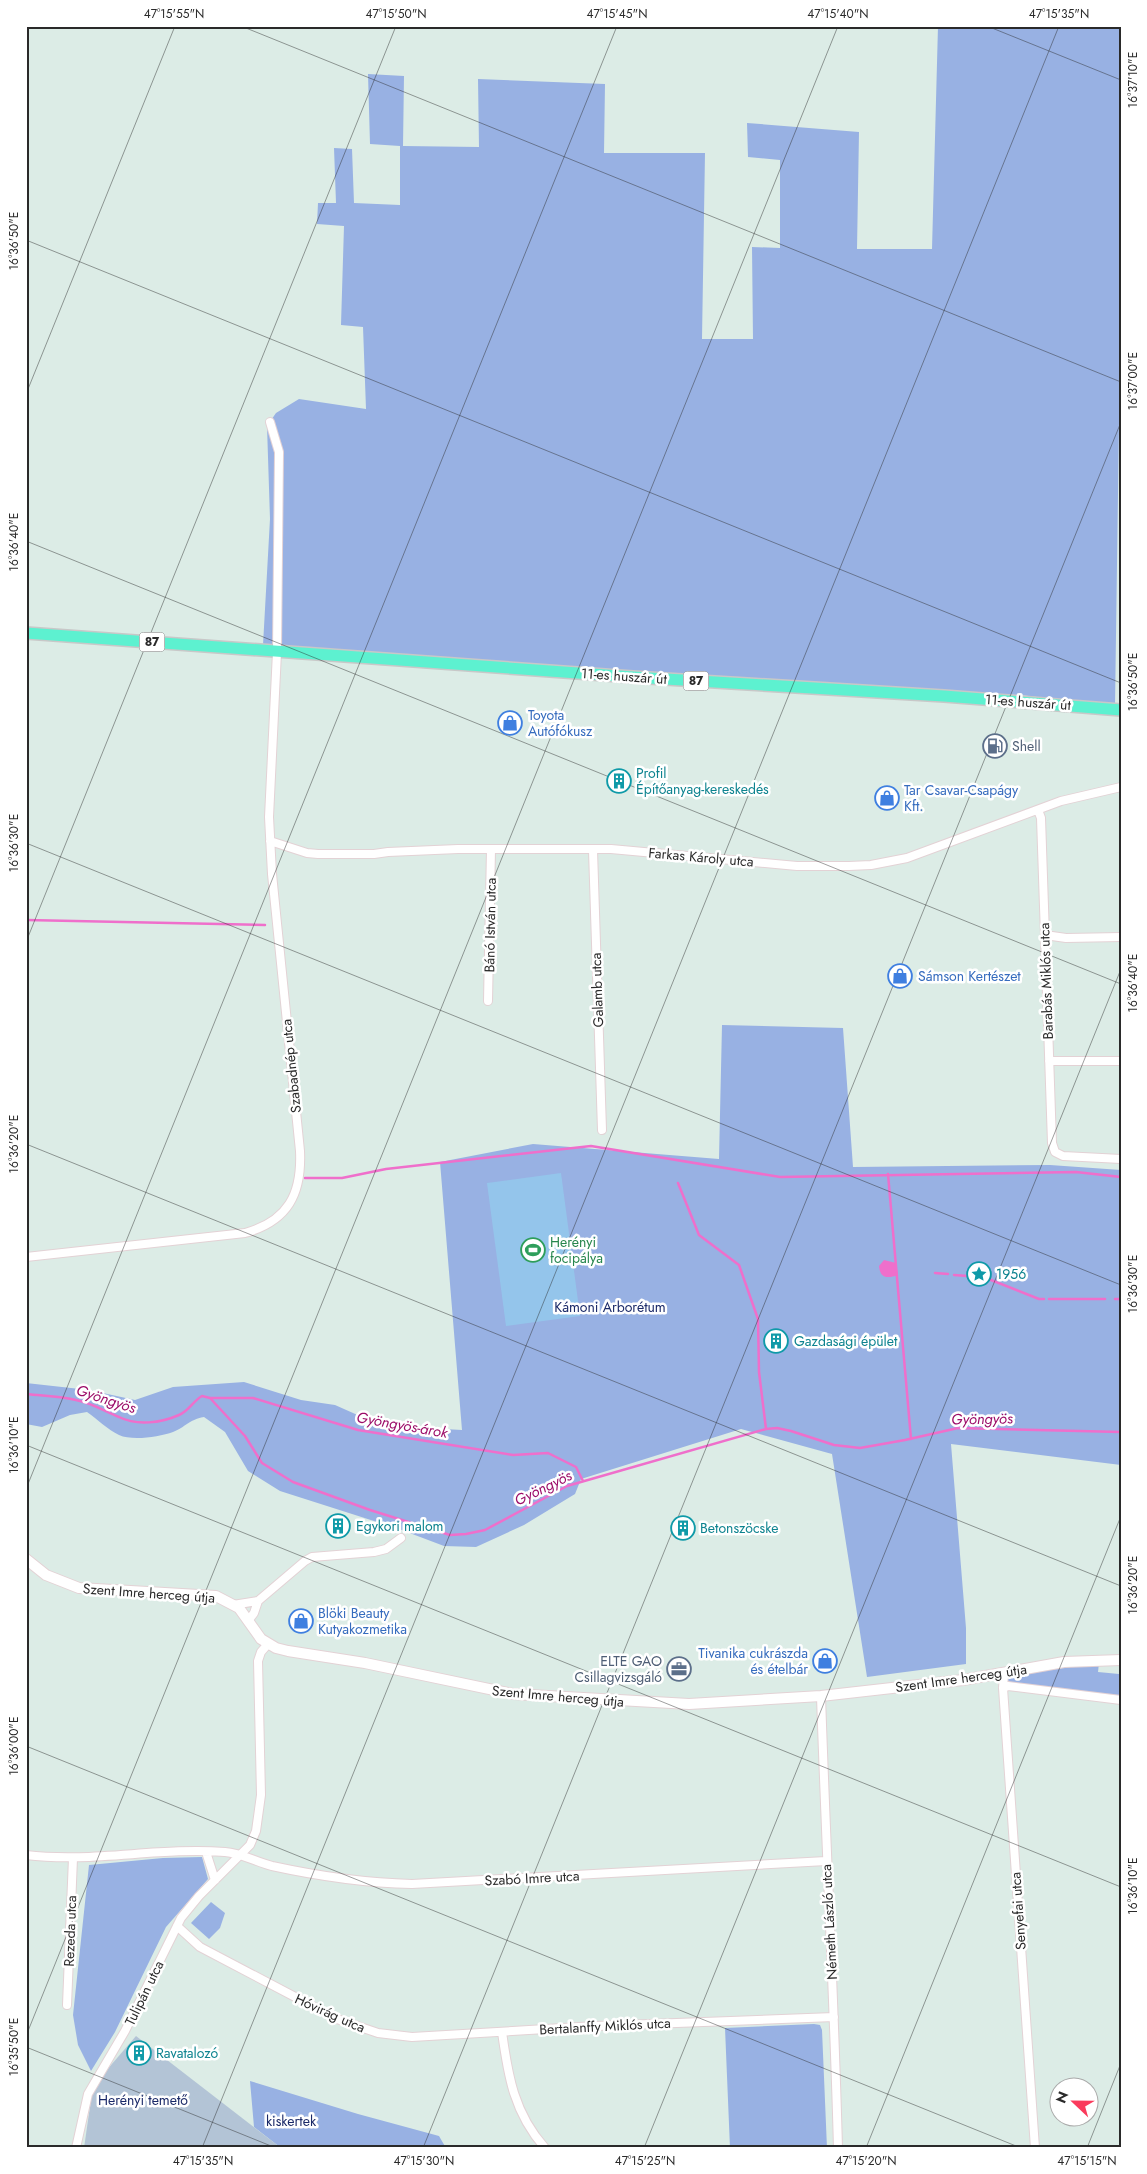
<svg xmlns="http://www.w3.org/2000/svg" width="1147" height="2174" font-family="Jost,sans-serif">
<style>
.green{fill:#98b1e3}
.cemetery{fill:#b3c4d6}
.pitch{fill:#94c5eb}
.water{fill:#ef6fcb}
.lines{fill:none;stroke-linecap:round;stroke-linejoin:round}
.stream{stroke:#ef6fcb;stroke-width:2.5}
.street-casing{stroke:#e3d2d5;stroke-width:10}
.secondary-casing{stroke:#e3d2d5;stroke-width:12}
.primary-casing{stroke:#c8c8c8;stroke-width:14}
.street{stroke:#fff;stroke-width:8}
.secondary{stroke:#fff;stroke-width:10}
.primary{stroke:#5df1d0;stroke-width:11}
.ticks{fill:none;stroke:#2a2a2a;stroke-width:1;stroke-opacity:0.45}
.labels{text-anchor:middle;stroke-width:5;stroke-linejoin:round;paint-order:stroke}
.shield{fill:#fff;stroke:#6a6a6a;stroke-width:1}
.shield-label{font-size:12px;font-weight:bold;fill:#2a2a2a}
.street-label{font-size:14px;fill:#2a2a2a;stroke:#fff}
.shop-label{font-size:14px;fill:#366cbe;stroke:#fff;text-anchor:start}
.service-label{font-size:14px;fill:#4e5e75;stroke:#fff;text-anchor:start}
.culture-label{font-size:14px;fill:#0d838f;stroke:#fff;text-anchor:start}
.leisure-label{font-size:14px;fill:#27864d;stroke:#fff;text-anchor:start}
.park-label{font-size:14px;fill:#1a2968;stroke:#fff}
.water-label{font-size:15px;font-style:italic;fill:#9c0d69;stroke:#fff}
.neatline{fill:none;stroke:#2a2a2a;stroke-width:2}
.ticks-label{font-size:12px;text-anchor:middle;fill:#2a2a2a}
</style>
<rect width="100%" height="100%" fill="#dcece6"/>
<path class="green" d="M938,26H1121V281L1115,706L1020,695L736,681L263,645L270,519L267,426L276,413L299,399L366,409L363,327L341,325L344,226L317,224L318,203H336L334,148L352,149L354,203L400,205V146L370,144L368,74L404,76L403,146L479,147L478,79L605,84L604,153H705L702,339H753L752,247L780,248V160L748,157L747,123L859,132L857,249H932Z
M722,1025L843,1028L853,1167L1050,1165L1121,1170V1465L951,1444L966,1628V1664L867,1677L832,1454L741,1429L581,1479L575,1494L524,1525L476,1547L444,1546L399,1529L280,1491L248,1471L225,1432L204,1417C188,1420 186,1427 173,1432C159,1437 132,1441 119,1435C108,1430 97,1419 87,1412L70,1415L42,1427L26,1424V1383L89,1390L135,1400L173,1387L244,1382L301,1400L335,1405L371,1421L408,1427L462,1430L440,1162L533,1144L719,1159Z
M1099,1663L1098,1672L1119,1674L1121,1669V1698L1008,1686L1006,1676Z
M202,1857L208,1879L166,1927L115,2032L91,2071L78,2045L73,2015L89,1865L163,1858Z
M211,1902L225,1913L220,1928L209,1939L191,1923Z
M814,2024L820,2025L822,2030L827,2148H730L725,2028Z
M250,2081L358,2114L439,2136L446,2148H281L254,2127Z"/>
<path class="cemetery" d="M136,2036L281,2148H84L93,2086Z"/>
<path class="pitch" d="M561,1173L580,1316L506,1326L487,1183Z"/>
<path class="water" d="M884,1260L896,1263L898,1275C887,1279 880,1278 879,1266Z"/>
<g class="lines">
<path class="stream" d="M26,920L265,925
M888,1174L911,1439
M305,1178H342L386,1169L591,1146L780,1177L1076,1172L1121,1177
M678,1183L699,1235L739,1265L758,1319L759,1372L766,1429
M935,1273L948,1274
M954,1275L981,1277
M986,1278L1039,1299H1044
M1049,1299H1105
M1115,1299H1121
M26,1394C43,1396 60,1396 76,1400C92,1403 104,1411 119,1417C137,1426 161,1423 179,1415C189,1411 193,1401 202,1396L210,1398L245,1436L262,1463L293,1482L370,1510L450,1535L466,1534L485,1530L567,1486L766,1429L777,1428L791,1431L834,1445L860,1448L905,1440L958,1428L1121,1432
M211,1398H253L358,1430L513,1455L548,1453L576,1467L583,1481"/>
<g class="street-casing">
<path id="street" d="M1038,810L1041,818L1052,1143L1055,1152L1063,1156L1121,1159
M270,841L307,853L318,854H374L388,852L458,849H611L797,866H849L871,865L907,858L1061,801L1121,787
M593,850L602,1130
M1045,935L1066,938L1121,937
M488,1001L491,849
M1049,1061H1121
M26,1257L245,1233C288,1221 302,1194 300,1151L272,874L269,817L277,652L279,452L270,422
M233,1605L258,1601L305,1561L312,1557L374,1552L386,1549L401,1538
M248,1621L254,1613L258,1601
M1004,1674L1003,1688L1035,2148
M1003,1688L1008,1686L1121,1700
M821,1696C826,1847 834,1997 838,2148
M206,1852L215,1880
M26,1855C93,1863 158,1847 225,1852C241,1853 256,1862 272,1866C318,1876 365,1883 412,1884L826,1861
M177,1926L200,1947L337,2019L378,2033L412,2037L596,2026L834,2017
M67,2005L73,1858
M502,2032C508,2076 514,2113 545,2148
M76,2148L88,2094L125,2031L181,1918L199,1896L250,1845L256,1831L261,1795L258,1661L261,1652L268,1644"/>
</g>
<g class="secondary-casing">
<path id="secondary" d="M26,1559L46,1575L79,1588L216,1596L239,1608L261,1639L276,1648L288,1651L365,1663L513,1694L689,1704L821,1696L963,1680L1064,1662L1121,1660"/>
</g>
<g class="primary-casing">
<path id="primary" d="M26,633L633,677L944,696L1121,710"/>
</g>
<use href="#street" class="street"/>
<use href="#secondary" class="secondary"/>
<use href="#primary" class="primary"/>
</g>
<path class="ticks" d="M241,26L1121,382M987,26L1121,80M26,240L1121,683M26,394L175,26M26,541L1121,984M26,843L1121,1285M26,942L396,26M26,1144L1121,1586M26,1445L1121,1887M26,1489L617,26M26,1746L1021,2148M26,2036L838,26M26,2047L276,2148M202,2148L1059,26M423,2148L1121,422M644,2148L1121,969M866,2148L1121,1516M1087,2148L1121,2063"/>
<defs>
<g id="shop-ring" transform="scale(1.25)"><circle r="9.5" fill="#fff" stroke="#3f7fe0" stroke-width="1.5"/><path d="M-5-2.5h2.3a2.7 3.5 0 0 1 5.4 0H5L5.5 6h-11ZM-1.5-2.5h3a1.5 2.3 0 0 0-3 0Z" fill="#3f7fe0"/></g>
<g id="fuel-ring" transform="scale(1.25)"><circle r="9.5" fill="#fff" stroke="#5c6f8a" stroke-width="1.5"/><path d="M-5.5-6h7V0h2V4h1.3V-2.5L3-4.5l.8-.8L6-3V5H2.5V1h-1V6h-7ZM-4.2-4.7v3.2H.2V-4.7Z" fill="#5c6f8a"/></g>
<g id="building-ring" transform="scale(1.25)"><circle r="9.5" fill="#fff" stroke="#0f9aa8" stroke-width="1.5"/><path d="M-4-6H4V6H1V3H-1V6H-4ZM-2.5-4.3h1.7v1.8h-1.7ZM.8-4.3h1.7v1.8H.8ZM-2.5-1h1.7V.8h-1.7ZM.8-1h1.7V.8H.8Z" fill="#0f9aa8"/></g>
<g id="stadium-ring" transform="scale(1.25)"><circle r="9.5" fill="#fff" stroke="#2e9e5b" stroke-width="1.5"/><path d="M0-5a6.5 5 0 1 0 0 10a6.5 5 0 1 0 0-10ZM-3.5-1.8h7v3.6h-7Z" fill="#2e9e5b"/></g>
<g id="sight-ring" transform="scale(1.25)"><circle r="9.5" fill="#fff" stroke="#0f9aa8" stroke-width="1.5"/><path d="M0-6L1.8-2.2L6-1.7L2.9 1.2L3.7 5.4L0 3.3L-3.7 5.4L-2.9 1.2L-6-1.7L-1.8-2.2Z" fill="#0f9aa8"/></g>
<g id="office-ring" transform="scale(1.25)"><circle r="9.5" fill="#fff" stroke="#5c6f8a" stroke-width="1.5"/><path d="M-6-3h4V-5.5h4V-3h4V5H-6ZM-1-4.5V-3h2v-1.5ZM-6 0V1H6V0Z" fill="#5c6f8a"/></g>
</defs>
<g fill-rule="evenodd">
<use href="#shop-ring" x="510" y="723"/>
<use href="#fuel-ring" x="995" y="746"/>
<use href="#building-ring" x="619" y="781"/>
<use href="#shop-ring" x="887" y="798"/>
<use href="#shop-ring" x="900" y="976"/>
<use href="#stadium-ring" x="533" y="1250"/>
<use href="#sight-ring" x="979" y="1274"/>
<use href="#building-ring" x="776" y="1341"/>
<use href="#building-ring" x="338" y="1526"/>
<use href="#building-ring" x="683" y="1528"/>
<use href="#shop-ring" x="301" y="1621"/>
<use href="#shop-ring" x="825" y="1661"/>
<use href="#office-ring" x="679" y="1669"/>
<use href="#building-ring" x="139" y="2053"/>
</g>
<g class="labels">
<g class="shield">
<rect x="139.5" y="632.5" width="25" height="19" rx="4"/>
<rect x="683.5" y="671.5" width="25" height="19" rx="4"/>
</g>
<g class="shield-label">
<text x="152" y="646">87</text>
<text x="696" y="685">87</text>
</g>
<g class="street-label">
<text transform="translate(624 676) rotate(4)" y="5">11-es huszár út</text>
<text transform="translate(1028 702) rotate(4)" y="5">11-es huszár út</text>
<text transform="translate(701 857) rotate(5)" y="5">Farkas Károly utca</text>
<text transform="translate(490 925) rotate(-89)" y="5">Bánó István utca</text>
<text transform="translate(1046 981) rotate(-92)" y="5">Barabás Miklós utca</text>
<text transform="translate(597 990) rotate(-92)" y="5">Galamb utca</text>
<text transform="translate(291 1066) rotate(-96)" y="5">Szabadnép utca</text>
<text transform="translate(149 1593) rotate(4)" y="5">Szent Imre herceg útja</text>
<text transform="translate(961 1678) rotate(-8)" y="5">Szent Imre herceg útja</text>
<text transform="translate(558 1696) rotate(5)" y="5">Szent Imre herceg útja</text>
<text transform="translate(532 1878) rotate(-3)" y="5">Szabó Imre utca</text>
<text transform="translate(1018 1911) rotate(-94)" y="5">Senyefai utca</text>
<text transform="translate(829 1922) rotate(-93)" y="5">Németh László utca</text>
<text transform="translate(70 1931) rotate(-88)" y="5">Rezeda utca</text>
<text transform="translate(144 1993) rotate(-64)" y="5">Tulipán utca</text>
<text transform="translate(330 2013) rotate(24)" y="5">Hóvirág utca</text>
<text transform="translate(605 2026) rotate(-3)" y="5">Bertalanffy Miklós utca</text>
</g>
<g class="shop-label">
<text x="528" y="720">Toyota<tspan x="528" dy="16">Autófókusz</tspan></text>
<text x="904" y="795">Tar Csavar-Csapágy<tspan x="904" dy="16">Kft.</tspan></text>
<text x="918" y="981">Sámson Kertészet</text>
<text x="318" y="1618">Blöki Beauty<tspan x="318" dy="16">Kutyakozmetika</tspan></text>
<text x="808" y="1658" text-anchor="end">Tivanika cukrászda<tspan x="808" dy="16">és ételbár</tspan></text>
</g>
<g class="service-label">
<text x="1012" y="751">Shell</text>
<text x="662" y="1666" text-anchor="end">ELTE GAO<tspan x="662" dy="16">Csillagvizsgáló</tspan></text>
</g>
<g class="culture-label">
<text x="636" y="778">Profil<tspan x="636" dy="16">Építőanyag-kereskedés</tspan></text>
<text x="996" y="1279">1956</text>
<text x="794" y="1346">Gazdasági épület</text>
<text x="356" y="1531">Egykori malom</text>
<text x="700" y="1533">Betonszöcske</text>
<text x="156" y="2058">Ravatalozó</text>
</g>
<g class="leisure-label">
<text x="550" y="1247">Herényi<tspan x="550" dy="16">focipálya</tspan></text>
</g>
<g class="park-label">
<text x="610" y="1312">Kámoni Arborétum</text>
<text x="143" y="2105">Herényi temető</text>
<text x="291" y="2126">kiskertek</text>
</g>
<g class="water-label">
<text transform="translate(106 1399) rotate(18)" y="5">Gyöngyös</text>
<text transform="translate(982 1419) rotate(-1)" y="5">Gyöngyös</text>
<text transform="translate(402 1425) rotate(10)" y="5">Gyöngyös-árok</text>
<text transform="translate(543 1488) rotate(-26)" y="5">Gyöngyös</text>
</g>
</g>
<rect width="1147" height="2174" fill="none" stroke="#ffffff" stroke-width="55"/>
<g transform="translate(1074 2102) rotate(292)"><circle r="24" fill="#ffffff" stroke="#aaaaaa"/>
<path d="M0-4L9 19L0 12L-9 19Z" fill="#fa3b5c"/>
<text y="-8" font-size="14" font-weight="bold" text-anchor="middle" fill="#2a2a2a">N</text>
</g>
<rect x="28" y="28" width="1092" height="2118" class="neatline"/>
<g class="ticks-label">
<text x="174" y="18">47°15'55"N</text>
<text x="396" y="18">47°15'50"N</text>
<text x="617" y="18">47°15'45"N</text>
<text x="838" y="18">47°15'40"N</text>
<text x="1059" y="18">47°15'35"N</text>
<text transform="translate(1133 80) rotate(-90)" y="4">16°37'10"E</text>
<text transform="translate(14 241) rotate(-90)" y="4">16°36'50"E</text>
<text transform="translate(1133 381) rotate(-90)" y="4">16°37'00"E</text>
<text transform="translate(14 542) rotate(-90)" y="4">16°36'40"E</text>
<text transform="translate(1133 682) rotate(-90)" y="4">16°36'50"E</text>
<text transform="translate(14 843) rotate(-90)" y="4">16°36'30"E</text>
<text transform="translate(1133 983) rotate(-90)" y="4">16°36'40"E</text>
<text transform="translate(14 1144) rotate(-90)" y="4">16°36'20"E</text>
<text transform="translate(1133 1284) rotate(-90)" y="4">16°36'30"E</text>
<text transform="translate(14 1445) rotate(-90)" y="4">16°36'10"E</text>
<text transform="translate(1133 1585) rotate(-90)" y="4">16°36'20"E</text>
<text transform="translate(14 1746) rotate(-90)" y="4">16°36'00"E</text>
<text transform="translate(1133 1886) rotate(-90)" y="4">16°36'10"E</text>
<text transform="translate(14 2047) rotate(-90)" y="4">16°35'50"E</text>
<text x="203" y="2165">47°15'35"N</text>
<text x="424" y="2165">47°15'30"N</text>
<text x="645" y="2165">47°15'25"N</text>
<text x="866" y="2165">47°15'20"N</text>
<text x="1087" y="2165">47°15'15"N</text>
</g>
</svg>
